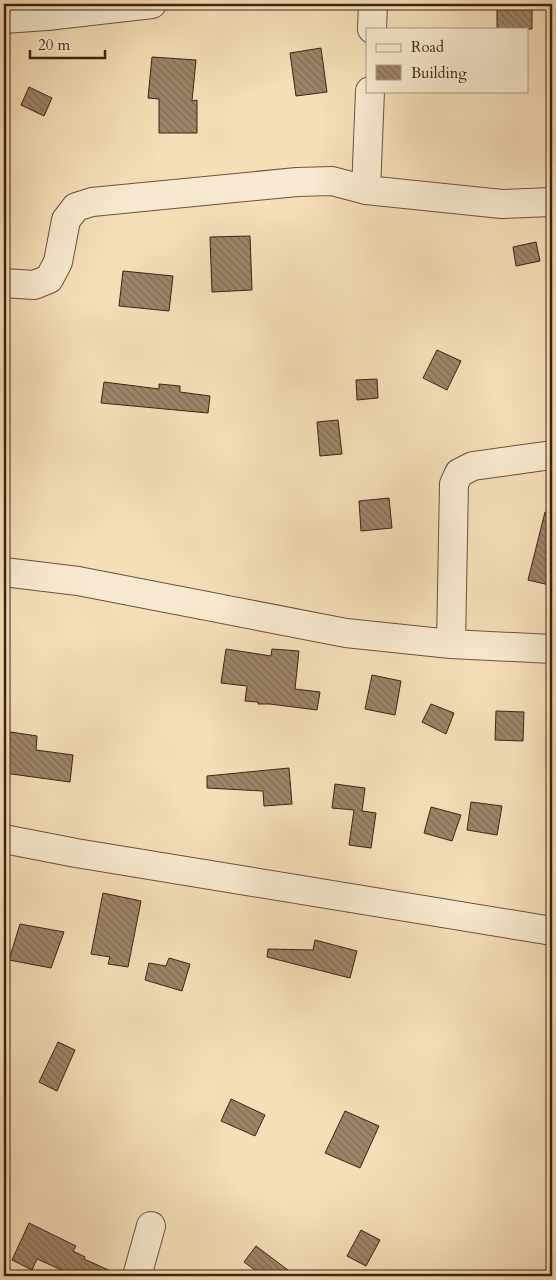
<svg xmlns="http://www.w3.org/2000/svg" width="556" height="1280" font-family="Cardo,serif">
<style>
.building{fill:url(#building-back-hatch);stroke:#3d2215}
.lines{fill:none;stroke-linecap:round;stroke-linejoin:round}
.minor-casing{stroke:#6b513e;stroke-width:30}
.minor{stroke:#f8ead0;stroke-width:28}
</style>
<defs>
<pattern id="building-back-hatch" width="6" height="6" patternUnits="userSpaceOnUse" patternTransform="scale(1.25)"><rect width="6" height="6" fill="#9d8469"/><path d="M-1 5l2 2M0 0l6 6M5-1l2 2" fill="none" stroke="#816c55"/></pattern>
</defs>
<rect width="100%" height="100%" fill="#f5dfb7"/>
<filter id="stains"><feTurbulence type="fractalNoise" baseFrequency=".004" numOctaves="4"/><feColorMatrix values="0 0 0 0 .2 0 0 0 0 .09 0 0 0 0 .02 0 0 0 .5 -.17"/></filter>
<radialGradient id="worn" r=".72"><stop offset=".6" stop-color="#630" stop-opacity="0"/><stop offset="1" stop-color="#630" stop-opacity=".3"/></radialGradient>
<path class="building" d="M497,4H532V29H497Z
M321,48L327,92L296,96L290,53Z
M152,57L196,60L192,101L197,100V133H159V99L148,98Z
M29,87L52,98L44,116L21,105Z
M250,236L252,290L212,292L210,237Z
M536,242L540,261L516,266L513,247Z
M123,271L173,276L169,311L119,306Z
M437,350L461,361L447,390L423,378Z
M377,379L378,398L357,400L356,380Z
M104,382L159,389V384L180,386V392L210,396L208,413L101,403Z
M338,420L342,454L320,456L317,422Z
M389,498L392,528L361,531L359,501Z
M545,512L552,513V571L549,585L528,580Z
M226,649L271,656L272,649L299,651L295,689L320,692L317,710L270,704H258V702L245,701L247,686L221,683Z
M372,675L401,681L395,715L365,709Z
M431,704L454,713L446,734L422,722Z
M496,711L524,712L523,741L495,740Z
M4,731L37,736L36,750L73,755L70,782L4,773Z
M289,768L292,804L264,806L263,791L207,788V776Z
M335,784L365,788L362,811L376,813L371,848L349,845L354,810L332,808Z
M471,802L502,806L497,835L467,830Z
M431,807L461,815L452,841L424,833Z
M103,893L141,901L128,967L108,964L110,957L91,954Z
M20,924L64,932L51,968L9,960Z
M315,940L357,951L350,978L267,957L268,949L313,950Z
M169,958L190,964L182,991L145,980L149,963L166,966Z
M58,1042L75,1050L57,1091L39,1082Z
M231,1099L265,1115L255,1136L221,1121Z
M345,1111L379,1126L360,1168L325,1153Z
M29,1223L76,1246L73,1251L85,1257L84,1259L122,1276H75L37,1259L32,1270L12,1260Z
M361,1230L380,1240L366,1266L347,1256Z
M256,1246L296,1276H263L244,1262Z"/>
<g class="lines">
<g class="minor-casing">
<path id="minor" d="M4,19L47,16L152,4
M372,29L373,4
M366,190L370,91
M4,283L34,285L49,279L58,262L66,220L76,207L92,202L297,182L332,181L366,190L502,204L552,202
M4,572L78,581L346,633L451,644L552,649
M451,644L454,484L459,473L473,466L552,455
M4,839L76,853L552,931
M137,1276L151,1226"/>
</g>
<use href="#minor" class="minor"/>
</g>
<rect width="556" height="1280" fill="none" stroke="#f5dfb7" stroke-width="20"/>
<rect x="5" y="5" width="546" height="1270" fill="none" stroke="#3d2215" stroke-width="2.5"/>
<rect x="10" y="10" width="536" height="1260" fill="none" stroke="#3d2215"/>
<rect x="366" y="28" width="162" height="65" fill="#f8ead0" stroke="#ad9a85"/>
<rect x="376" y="44" width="25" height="8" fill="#f8ead0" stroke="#ad9a85"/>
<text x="411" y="52" font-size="15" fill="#3d2215">Road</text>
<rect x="376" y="65" width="25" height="15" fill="url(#building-back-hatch)" stroke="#ad9a85"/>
<text x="411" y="78" font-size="15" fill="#3d2215">Building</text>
<path d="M30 50v8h75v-8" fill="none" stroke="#3d2215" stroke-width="2.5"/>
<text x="38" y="50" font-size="15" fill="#3d2215" stroke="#f8ead0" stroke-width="4" paint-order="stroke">20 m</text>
<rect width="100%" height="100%" filter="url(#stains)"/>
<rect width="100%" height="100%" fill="url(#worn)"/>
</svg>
